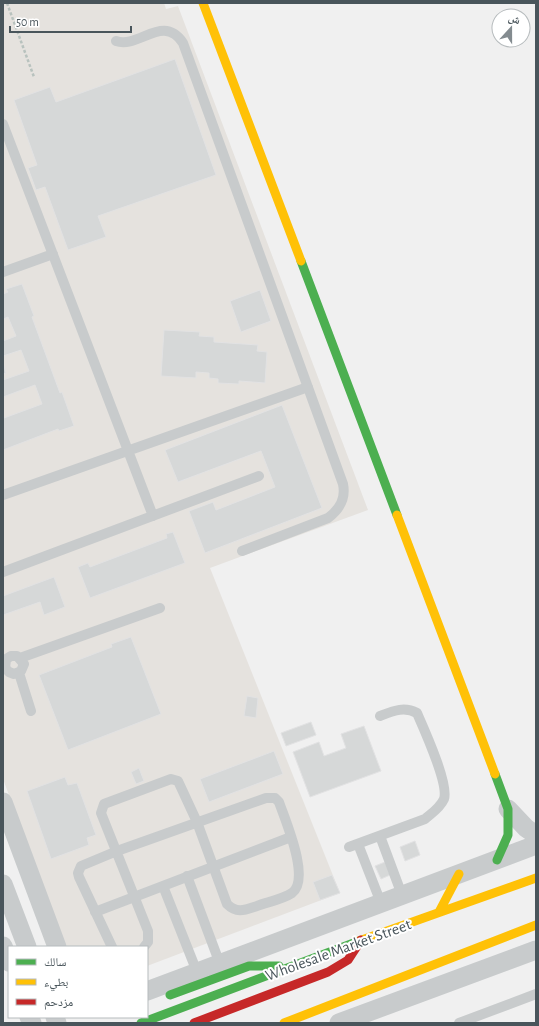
<svg xmlns="http://www.w3.org/2000/svg" width="539" height="1026" font-family="'Alegreya Sans','Noto Naskh Arabic',sans-serif">
<style>
.commercial{fill:#e5e2de}
.building{fill:#d6d8d8;stroke:#e2e2e3}
.lines{fill:none;stroke-linecap:round;stroke-linejoin:round}
.path{stroke:#b8c2be;stroke-width:2.5;stroke-dasharray:3 2;stroke-linecap:butt}
.lane{stroke:#c8cbcc;stroke-width:10}
.street{stroke:#c8cbcc;stroke-width:19}
.fast{stroke:#4caf50;stroke-width:9}
.slow{stroke:#ffc107;stroke-width:9}
.jam{stroke:#c62828;stroke-width:9}
.labels{text-anchor:middle;stroke-width:4;stroke-linejoin:round;paint-order:stroke}
.street-label{font-size:16px;fill:#49555b;stroke:#fff}
</style>
<rect width="100%" height="100%" fill="#f0f0f0"/>
<path class="commercial" d="M3,3H164L166,9L178,6L368,510L210,568L340,893L147,966V947H69L65,945L3,779Z"/>
<path class="building" d="M175,59L216,175L98,216L106,237L68,250L45,187L36,190L28,168L37,165L14,100L50,87L56,102Z
M22,284L34,316L32,317L60,393L62,392L74,426L59,431L58,429L3,450V417L4,418L42,404L35,385L3,397V380L29,371L21,350L3,356V341L16,336L8,317L3,319V294L8,292L6,289Z
M260,290L271,321L241,332L230,301Z
M164,330L200,332L199,336L214,337V342L258,345L257,351L267,352L265,383L239,381V384L218,383V379L209,378V373L196,372V378L161,376Z
M3,363L6,373L3,374Z
M282,405L322,508L205,553L189,511L213,502L216,510L275,487L261,451L178,482L165,450Z
M173,532L185,563L90,598L78,567L88,563L90,567L167,538L166,534Z
M54,577L65,607L44,615L40,602L3,615V596Z
M131,637L161,714L68,750L39,675L112,647L111,644Z
M247,696L258,698L256,718L244,716Z
M311,722L316,735L286,746L281,733Z
M364,726L381,771L310,797L293,752L319,742L324,756L346,748L341,734Z
M274,751L283,774L209,802L200,779Z
M139,768L144,781L136,784L131,772Z
M65,777L68,785L77,783L96,835L87,838L89,845L51,859L27,791Z
M415,841L420,855L405,861L400,847Z
M385,862L390,875L381,879L375,866Z
M332,875L340,893L320,900L313,882Z"/>
<g class="lines">
<path class="path" d="M7,3L34,77"/>
<path class="lane" d="M116,41C139,49 163,13 183,43L343,484C346,499 340,509 328,518L242,551
M3,124L153,516
M3,272L53,254
M3,495L308,387
M3,572L259,476
M20,658L160,608
M3,661L11,656H17L24,664L21,671L14,674L9,672L5,668L6,660
M19,673L31,711
M380,836L402,895
M358,844L381,903
M349,847L425,819C432,813 440,808 444,799C449,784 424,729 417,713C404,706 393,711 380,716
M187,876L220,964
M163,886L197,972
M95,912L291,837
M112,947L79,877L78,873L81,866L117,851L266,798H275L279,802C285,820 311,879 292,893C283,899 268,902 257,906C245,910 237,914 227,904L197,822L178,781L171,779L104,804L101,813L148,931V942L144,947
M459,1023L536,994"/>
<path class="street" d="M3,802L57,947
M508,809L526,828L536,835
M3,884L27,947
M3,946L9,962
M147,991L536,845
M29,1017L32,1023
M55,1017L57,1023
M339,1023L536,950"/>
<path class="fast" d="M301,261L397,515
M495,774L508,809V835L497,860
M170,995L249,966H279
M141,1023L359,941"/>
<path class="slow" d="M203,3L301,261
M397,515L495,774
M439,912L459,874
M359,941L536,878
M284,1023L536,925"/>
<path class="jam" d="M194,1023L328,972L348,960L361,940"/>
</g>
<g class="labels">
<g class="street-label">
<text transform="translate(338 949) rotate(-20)" y="6">Wholesale Market Street</text>
</g>
</g>
<rect width="539" height="1026" fill="none" stroke="#49555b" stroke-width="8"/>
<rect x="8" y="946" width="140" height="72" fill="#ffffff" stroke="#b6bbbd"/>
<rect x="16" y="959" width="20" height="6" fill="#4caf50" stroke="#b6bbbd"/>
<text x="44" y="966" font-size="12" fill="#49555b">سالك</text>
<rect x="16" y="979" width="20" height="6" fill="#ffc107" stroke="#b6bbbd"/>
<text x="44" y="986" font-size="12" fill="#49555b">بطيء</text>
<rect x="16" y="999" width="20" height="6" fill="#c62828" stroke="#b6bbbd"/>
<text x="44" y="1006" font-size="12" fill="#49555b">مزدحم</text>
<g transform="translate(511 28) rotate(21)"><circle r="19" fill="#ffffff" stroke="#b6bbbd"/>
<path d="M0-3L7 15L0 10L-7 15Z" fill="#838b8f"/>
<text y="-6" font-size="11" font-weight="bold" text-anchor="middle" fill="#49555b">ش</text>
</g>
<path d="M10 26v6h121v-6" fill="none" stroke="#49555b" stroke-width="2"/>
<text x="16" y="26" font-size="12" fill="#49555b" stroke="#ffffff" stroke-width="3" paint-order="stroke">50 m</text>
</svg>
